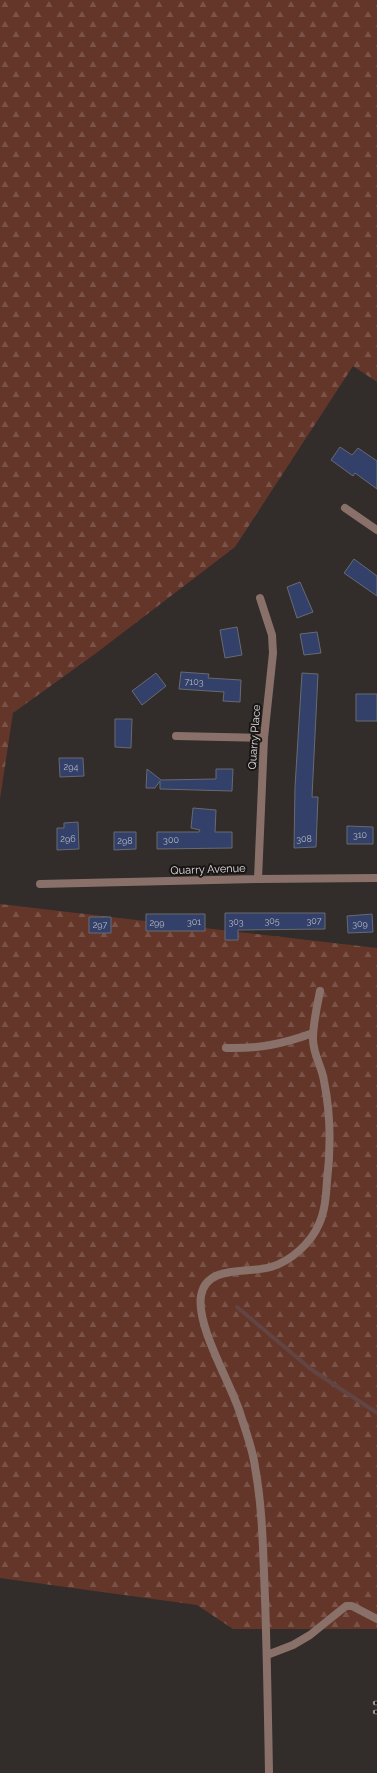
<svg xmlns="http://www.w3.org/2000/svg" width="377" height="1773" font-family="Raleway,sans-serif">
<style>
.forest{fill:url(#forest-firs)}
.lines{fill:none;stroke-linecap:round;stroke-linejoin:round}
.stream{stroke:#624442;stroke-width:4}
.building{fill:#33416a;stroke:#686a70}
.minor{stroke:#89716a;stroke-width:8}
.rail-casing{stroke:#9e9998;stroke-width:4.5}
.rail{stroke:#181515;stroke-width:3;stroke-dasharray:9;stroke-linecap:butt}
.labels{text-anchor:middle;stroke-width:4;stroke-linejoin:round;paint-order:stroke}
.number-label{font-size:9px;fill:#b7b8c0}
.street-label{font-size:11px;fill:#e3dfdd;stroke:#181515}
</style>
<defs>
<pattern id="forest-firs" width="22" height="20" patternUnits="userSpaceOnUse"><rect width="22" height="20" fill="#643629"/><path d="M5 1l3.5 6h-7zM16 11l3.5 6h-7z" fill="#7a5348"/></pattern>
</defs>
<rect width="100%" height="100%" fill="#322c2b"/>
<path class="forest" d="M0,0H377V382L353,366L235,547L95,654L13,713L0,799Z
M0,904L377,948V1629H233L197,1605L0,1578Z"/>
<g class="lines">
<path class="stream" d="M237,1307L312,1370L377,1413"/>
</g>
<path class="building" d="M340,447L352,455L358,448L377,461V489L355,473L353,476L331,460Z
M354,559L377,576V596L344,573Z
M300,582L313,612L297,618L287,587Z
M237,627L242,655L225,658L220,630Z
M317,632L321,653L304,655L300,634Z
M181,672L209,674L208,678L241,680L240,702L223,701L224,692L179,689Z
M156,673L166,686L142,705L132,691Z
M302,673L318,674L312,797H318L316,847L294,848L295,787Z
M356,694H377V721H356Z
M115,719H132L131,748L115,747Z
M59,758H83L84,776L60,777Z
M147,769L161,780L216,779V769H233L232,791L160,789V781L155,788H146Z
M193,808L216,810L215,832H232V848L157,849V832H199L200,830L191,828Z
M78,822L79,849L57,850V828H64V823Z
M347,826L373,827V844H347Z
M114,832H136V849L114,850Z
M225,913H325V929L238,930V940H225Z
M146,914H205V931H146Z
M372,914L373,932L348,933L347,916Z
M89,917H111V933H89Z"/>
<g class="lines">
<path class="minor" d="M345,508L377,530
M176,736L264,738
M258,879L264,738L273,653L272,635L260,598
M40,884L258,879L377,878
M226,1048C258,1049 283,1044 313,1033
M267,1655L293,1645L310,1635L346,1606H352L377,1619
M269,1773C268,1715 267,1656 265,1598C263,1554 263,1510 255,1467C253,1450 246,1432 241,1416C232,1385 196,1327 201,1296C206,1264 248,1274 271,1267C291,1261 311,1243 319,1224C325,1211 326,1196 327,1181C331,1147 331,1115 324,1081C322,1066 313,1055 313,1039C313,1023 317,1007 320,991"/>
<g class="rail-casing">
<path id="rail" d="M375,1703H377
M375,1712H377"/>
</g>
<use href="#rail" class="rail"/>
</g>
<g class="labels">
<g class="number-label">
<text x="194" y="685">7103</text>
<text x="71" y="770">294</text>
<text x="360" y="838">310</text>
<text x="68" y="842">296</text>
<text x="304" y="842">308</text>
<text x="171" y="843">300</text>
<text x="125" y="844">298</text>
<text x="272" y="924">305</text>
<text x="314" y="924">307</text>
<text x="194" y="925">301</text>
<text x="236" y="925">303</text>
<text x="157" y="926">299</text>
<text x="360" y="927">309</text>
<text x="100" y="928">297</text>
</g>
<g class="street-label">
<text transform="translate(254 737) rotate(-86)" y="4">Quarry Place</text>
<text transform="translate(208 869) rotate(-2)" y="4">Quarry Avenue</text>
</g>
</g>
</svg>
